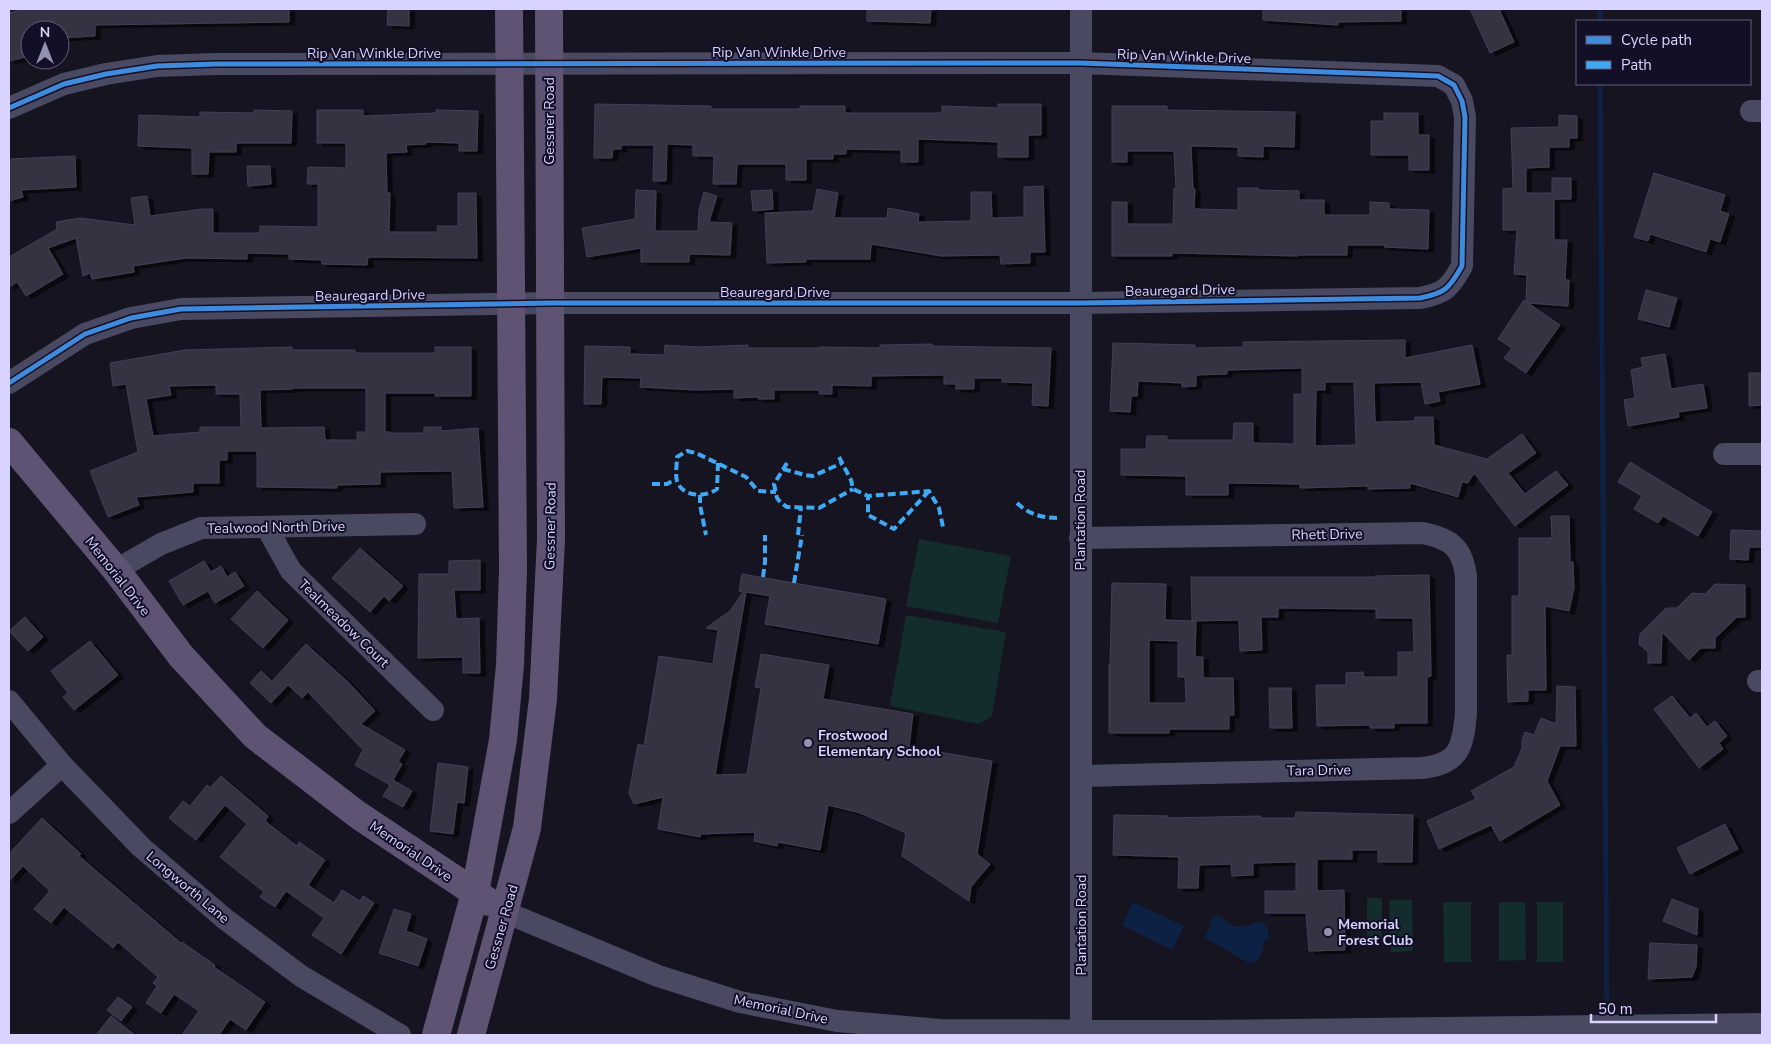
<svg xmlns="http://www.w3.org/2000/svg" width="1771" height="1044" font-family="'Nunito Sans',sans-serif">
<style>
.green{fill:#132c2d}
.water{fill:#0d2144}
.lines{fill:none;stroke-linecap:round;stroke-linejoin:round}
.stream{stroke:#0d2144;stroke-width:5}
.building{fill:#343243;stroke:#433f54;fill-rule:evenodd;filter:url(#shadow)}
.minor{stroke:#4a4962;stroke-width:22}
.major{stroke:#5e5373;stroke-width:28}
.quiet{stroke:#3fa9f5;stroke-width:4;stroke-dasharray:8 4;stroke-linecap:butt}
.cycleway-casing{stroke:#130f26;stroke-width:8}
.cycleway{stroke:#408adc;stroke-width:5}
.poi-dot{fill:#9591b1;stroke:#130f26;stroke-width:2}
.labels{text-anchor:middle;stroke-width:4;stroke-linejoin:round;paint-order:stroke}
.street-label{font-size:14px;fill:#d9d4ff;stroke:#130f26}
.poi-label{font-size:14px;font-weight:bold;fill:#d9d4ff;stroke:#130f26;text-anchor:start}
</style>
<defs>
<filter id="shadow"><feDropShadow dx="5.5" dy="3" stdDeviation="0" flood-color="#0009"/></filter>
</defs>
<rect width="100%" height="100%" fill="#161421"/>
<path class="green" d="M919,539L1011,556L998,623L906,606Z
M906,615L1006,632L992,716L979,724L890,706Z
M1367,898H1382V939H1367Z
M1389,900H1412L1413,951L1391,952Z
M1443,902H1471V962H1444Z
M1499,902H1525L1526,960L1499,961Z
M1537,902H1563V962H1537Z"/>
<path class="water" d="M1133,902L1184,926L1172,950L1122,925Z
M1213,916H1220C1240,938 1252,918 1262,923C1264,924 1266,927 1268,929L1269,939L1265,940C1262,950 1261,963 1249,963L1205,938Z"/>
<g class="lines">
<path class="stream" d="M1600,9V21
M1600,84L1607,1020"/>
</g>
<path class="building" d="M25,9H289V22L95,25V36L60,38V30H30V56L9,61V13Z
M388,9H409V26L387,25Z
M867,9H931L930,23L867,21Z
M1263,9H1401V21L1338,22V25L1263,20Z
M1470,9H1499L1514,42L1490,53Z
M595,104L711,106V109H800V106H845V113H942V106L998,108V104H1041V135H1028V157H998V142L918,139V162H901V150L846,149V154H833V159H806V180H786V164H737L736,184H713L714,156H693V145L667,144L666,181H653L654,145H621V149H613L612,158H594Z
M1112,106H1167V110L1295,112L1294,147L1263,146V157L1238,156V147L1191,146L1193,189H1195L1194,209L1238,210V188H1258V190L1299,191V200H1324V215H1370V202L1389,203V209L1429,210L1428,249L1384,247L1385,245H1347V255H1298V256L1172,253V256H1112V202H1127V224H1173L1174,188H1176L1174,151H1127V162H1112Z
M254,110L292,111L291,143H236V152H209L208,174H192V148L138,146L139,115L200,117V112L254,113Z
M317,110H363V116L436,113V110L478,111L477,151H459V143L426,142V144L406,145L407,152L386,153L387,193H390L389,232H438L437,226H458V193H476L477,258L368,257L367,265L322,264V260L289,259V254L247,253V259L186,258L133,266L134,272L92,279L90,273L83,276L76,238L48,248L63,274L26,296L17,282L9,287V257L57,229L56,222L80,218L135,225L131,198L147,196L150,216L203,209H213V233H260V226L318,227V184H307L308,167L346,168V143H317Z
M1384,113H1418V135H1429V170H1409V155H1371V121H1384Z
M1559,115L1577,116V138H1569V147H1549V167L1526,168V193H1552V178H1571V199H1554V240H1567L1565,280H1569L1568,306L1528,303L1560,325L1526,373L1504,358L1512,348L1498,339L1524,300L1526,302L1527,275L1514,274L1517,230H1503V189L1513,188L1511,128L1559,127Z
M75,156L76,187L21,190L23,197L9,201V159Z
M247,166H270L271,184L248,186Z
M1654,173L1725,195L1720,211L1729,214L1720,242L1710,239L1706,252L1650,234L1648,241L1634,237Z
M1043,186L1045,252H1030V263L1001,264L1000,255L941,256L871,244L870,259H806V262L767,263L765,213L813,211L817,189L838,193L834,218H887L888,208L919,214L918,222L971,221V192H991L992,218L1024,217V187Z
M636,190L656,191L655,231H698L699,210L704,192L717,196L709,222L732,223L730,255L689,254V262H641V248L587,257L582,228L635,219Z
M772,190L773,209L753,211L751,191Z
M1646,290L1677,298L1669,327L1638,319Z
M1405,340V358L1472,345L1480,384L1438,392L1440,401L1425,404L1421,382L1374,383L1375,422L1415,421V417H1433L1434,445L1487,459L1522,434L1536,453L1508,473L1525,494L1556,471L1568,485L1515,526L1474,473L1468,483L1462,482L1458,497L1410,483V488L1368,489V486L1300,488V484L1228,483V495H1186V476L1121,475V449H1146L1147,436H1167V440H1233L1234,423H1253V443L1294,444V394H1302V368L1227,370V374L1196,375V386L1182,387V383L1138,381L1137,396H1131L1130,412L1110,411L1113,343L1195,345V348L1243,347V342ZM1325,382H1354L1356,445L1315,446L1316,390H1325Z
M932,344V346L1051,348L1048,406L1032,405L1033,383L1002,382V378H974V389H956V384H944V375L871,376V386L832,385V394H819V390H774V399H758V397L734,398V389L695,390L640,387L641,378L602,377L601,404H584L585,346L630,347V354L664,355L665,345L699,347L748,345V348H820V347L880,348V345Z
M292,347V350H355V353H435V347H471V396H435V393H385V432H390V433H424V427H441V431L478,428L483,507L454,508L452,471L380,472V484L337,485V488L257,487V451H227V460H219V483H193V492L136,497L139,505L108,517L90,471L138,452L126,384L113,386L110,363L185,350ZM216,385V394H240L241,427H200V432L153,436L146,399L171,395L169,386ZM293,388H366V432H357V440H325L324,427L261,428L260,390L293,389Z
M1665,354L1671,389L1703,384L1707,408L1678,412L1679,417L1628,426L1624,400L1635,398L1631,370L1643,367L1641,358Z
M1749,373H1762V405L1749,406Z
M1630,462L1712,512L1698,536L1663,516L1658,523L1634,509L1642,496L1618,482Z
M1551,516H1569L1570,562H1573L1574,588L1569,611L1545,606L1546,690H1528V701L1508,702L1507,655H1512V596H1519V538H1552Z
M1731,530L1762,531V547H1749L1748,560L1730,559Z
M360,548L403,586L389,601L384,596L370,612L332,578Z
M480,560V590H454L456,619L479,618L480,673H463V657L418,658L419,574H449V561Z
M204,561L211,572L221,566L227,577L235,572L244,586L215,603L208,591L183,605L169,581Z
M742,574L886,599L878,644L765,624L770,596L746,592L715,775L747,774L761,688L755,687L761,654L829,665L823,699L913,714L909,747L992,761L977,854L990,864L971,887L969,901L902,856L906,833L860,813L828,805L820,850L778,842L777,846L754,841L755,832L701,834L700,837L658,829L663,797L634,804L629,793L638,744L644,746L659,656L713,664L718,630L706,628L730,611L743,592L739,591Z
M1429,575L1431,676L1427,677V723H1394V728H1370V725L1317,726L1316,685H1346V673L1363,672L1364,677H1398V652H1414L1413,618H1376V609L1278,608V617H1261L1262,650L1240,651L1239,620L1192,621H1196L1195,657H1203V678H1233L1234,715H1229V729H1169V733H1109V664H1110L1112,583L1166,584L1165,620L1192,621L1191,577H1375V576ZM1149,640L1178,641V677H1185L1186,703H1149Z
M1715,584L1745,585V617H1737L1715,638V648H1701L1689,660L1662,632L1661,663H1648V652L1639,644L1640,634L1666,608H1677L1692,593L1705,594Z
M257,591L288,620L263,648L231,619Z
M25,617L43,637L28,651L9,631Z
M90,641L118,675L74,710L63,697L68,693L51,671Z
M306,644L348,682L375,711L361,724L405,750L398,762L402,764L393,780L412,791L403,807L383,796L390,785L355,765L363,750L308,692L302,698L288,685L271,703L250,683L261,671L272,681Z
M1557,686L1575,687L1576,746H1560L1547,781L1560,805L1500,841L1491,825L1439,849L1427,821L1476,799L1471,791L1514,767L1522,748V740L1525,732L1534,735L1541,718L1556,724Z
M1269,688H1291L1292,728H1270Z
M1672,696L1690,718L1696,713L1707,727L1715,721L1727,736L1719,743L1723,749L1699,768L1654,709Z
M438,763L468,767L464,803L457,802L453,834L430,831Z
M221,776L268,816L265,821L297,846L299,842L325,860L308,885L334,903L342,890L360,901L363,896L374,903L341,954L312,935L324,918L286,891L275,907L260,897L264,892L220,857L247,824L225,805L196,840L169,818L183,801L190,806L207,785L210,788Z
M1296,812L1413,815L1412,862H1378V850H1352V859H1317V891L1344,890L1345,950L1309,951L1306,913H1265V891H1296V862L1253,863V875L1232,876L1231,864L1199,865L1198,888H1178L1179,857L1113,855L1114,815L1168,816V818L1261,816V818H1295Z
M42,818L81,854L79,856L181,943L182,942L215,965L214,967L265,1002L246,1030L230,1019L219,1035H182L199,1011L174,994L161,1013L146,1003L157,986L153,983L158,977L118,942L113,948L64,907L51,923L34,909L50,891L23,866L9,881V854Z
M1725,824L1738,849L1690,874L1677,848Z
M1672,899L1698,909L1697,935L1663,921Z
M394,909L411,914L406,931L427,939L418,966L379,953Z
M1650,943L1697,945L1696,967L1692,977L1648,979Z
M118,997L132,1007L121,1021L107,1010Z
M111,1016L135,1035H96Z"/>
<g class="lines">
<path class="minor" d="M1081,9V1030
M9,108L64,84L106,74L157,66L216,64L1080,63L1438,76L1454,85L1462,101L1465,117L1462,266C1449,289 1445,293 1420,298L1081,303H551L181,309L131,318L85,334L9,383
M1751,111H1762
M1724,454H1762
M267,528L291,571L433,710
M1080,538L1423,533C1451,539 1462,547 1466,576V713C1463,746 1460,764 1422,768L1081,776
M116,570L161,544L201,528L415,524
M1758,681H1762
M9,701L62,765L141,847L225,919L301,976L400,1035
M9,813L62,765
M505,912L658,976L740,1002L837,1021L940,1030L1205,1031L1762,1024"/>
<path class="major" d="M9,442L116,570L181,656L255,736L358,815L489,902
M436,1035L475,893L503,740L510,665L513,570L509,9
M471,1035L527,828L543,699L551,539L549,9"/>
<path class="quiet" d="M839,457L851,480L853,489L868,496
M718,463L717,489C705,498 682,497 677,481C675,474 677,464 677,457L687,451L696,453L746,477L758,491L776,492
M787,463L774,484L777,498L781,503L787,507L819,508L853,489
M783,469L805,475L813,476L842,463
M652,484H667L676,479
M929,491L894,529L868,515V496L929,491L939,508L943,527
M700,495V505L706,535
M1017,503C1028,514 1042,518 1057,518
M798,535L801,507
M763,577L765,562V535
M794,583L802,535"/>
<g class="cycleway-casing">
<path id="cycleway" d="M9,108L64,84L106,74L157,66L216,64L1080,63L1438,76L1454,85L1462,101L1465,117L1462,266C1449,289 1445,293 1420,298L1081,303H551L181,309L131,318L85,334L9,383"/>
</g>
<use href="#cycleway" class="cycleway"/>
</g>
<g class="poi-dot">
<circle cx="808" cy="743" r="5"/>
<circle cx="1328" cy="932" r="5"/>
</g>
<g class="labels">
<g class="street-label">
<text x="779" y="57">Rip Van Winkle Drive</text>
<text x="374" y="58">Rip Van Winkle Drive</text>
<text transform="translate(1184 56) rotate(2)" y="5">Rip Van Winkle Drive</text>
<text transform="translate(549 121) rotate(-90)" y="5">Gessner Road</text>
<text transform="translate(1180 290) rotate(-1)" y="5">Beauregard Drive</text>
<text x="775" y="297">Beauregard Drive</text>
<text transform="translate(370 295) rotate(-1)" y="5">Beauregard Drive</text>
<text transform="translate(1080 520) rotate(-90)" y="5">Plantation Road</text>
<text transform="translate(550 526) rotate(-89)" y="5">Gessner Road</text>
<text transform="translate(276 527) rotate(-1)" y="5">Tealwood North Drive</text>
<text transform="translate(1327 534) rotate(-1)" y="5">Rhett Drive</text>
<text transform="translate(118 576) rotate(52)" y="5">Memorial Drive</text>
<text transform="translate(344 623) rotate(44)" y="5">Tealmeadow Court</text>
<text transform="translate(1319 770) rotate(-1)" y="5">Tara Drive</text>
<text transform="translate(411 851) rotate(34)" y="5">Memorial Drive</text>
<text transform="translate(188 887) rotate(40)" y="5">Longworth Lane</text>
<text transform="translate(1081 925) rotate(-90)" y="5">Plantation Road</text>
<text transform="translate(501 927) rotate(-74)" y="5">Gessner Road</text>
<text transform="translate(781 1009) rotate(12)" y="5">Memorial Drive</text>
</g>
<g class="poi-label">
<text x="818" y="740">Frostwood<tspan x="818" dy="16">Elementary School</tspan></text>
<text x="1338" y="929">Memorial<tspan x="1338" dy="16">Forest Club</tspan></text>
</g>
</g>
<rect width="1771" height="1044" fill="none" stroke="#d9d4ff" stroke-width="20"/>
<rect x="1576" y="20" width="175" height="65" fill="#130f26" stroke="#625e7d"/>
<rect x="1586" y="36" width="25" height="8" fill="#408adc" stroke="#625e7d"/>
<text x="1621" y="45" font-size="15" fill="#d9d4ff">Cycle path</text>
<rect x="1586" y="61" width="25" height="8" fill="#3fa9f5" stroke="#625e7d"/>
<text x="1621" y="70" font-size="15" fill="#d9d4ff">Path</text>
<g transform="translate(45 45)"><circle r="24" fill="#130f26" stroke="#625e7d"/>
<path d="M0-4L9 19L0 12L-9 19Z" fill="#9591b1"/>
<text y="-8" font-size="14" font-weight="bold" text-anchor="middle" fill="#d9d4ff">N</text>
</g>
<path d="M1591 1014v8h125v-8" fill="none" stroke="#d9d4ff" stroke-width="2.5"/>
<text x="1598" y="1014" font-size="15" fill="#d9d4ff" stroke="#130f26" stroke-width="4" paint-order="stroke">50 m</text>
</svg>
